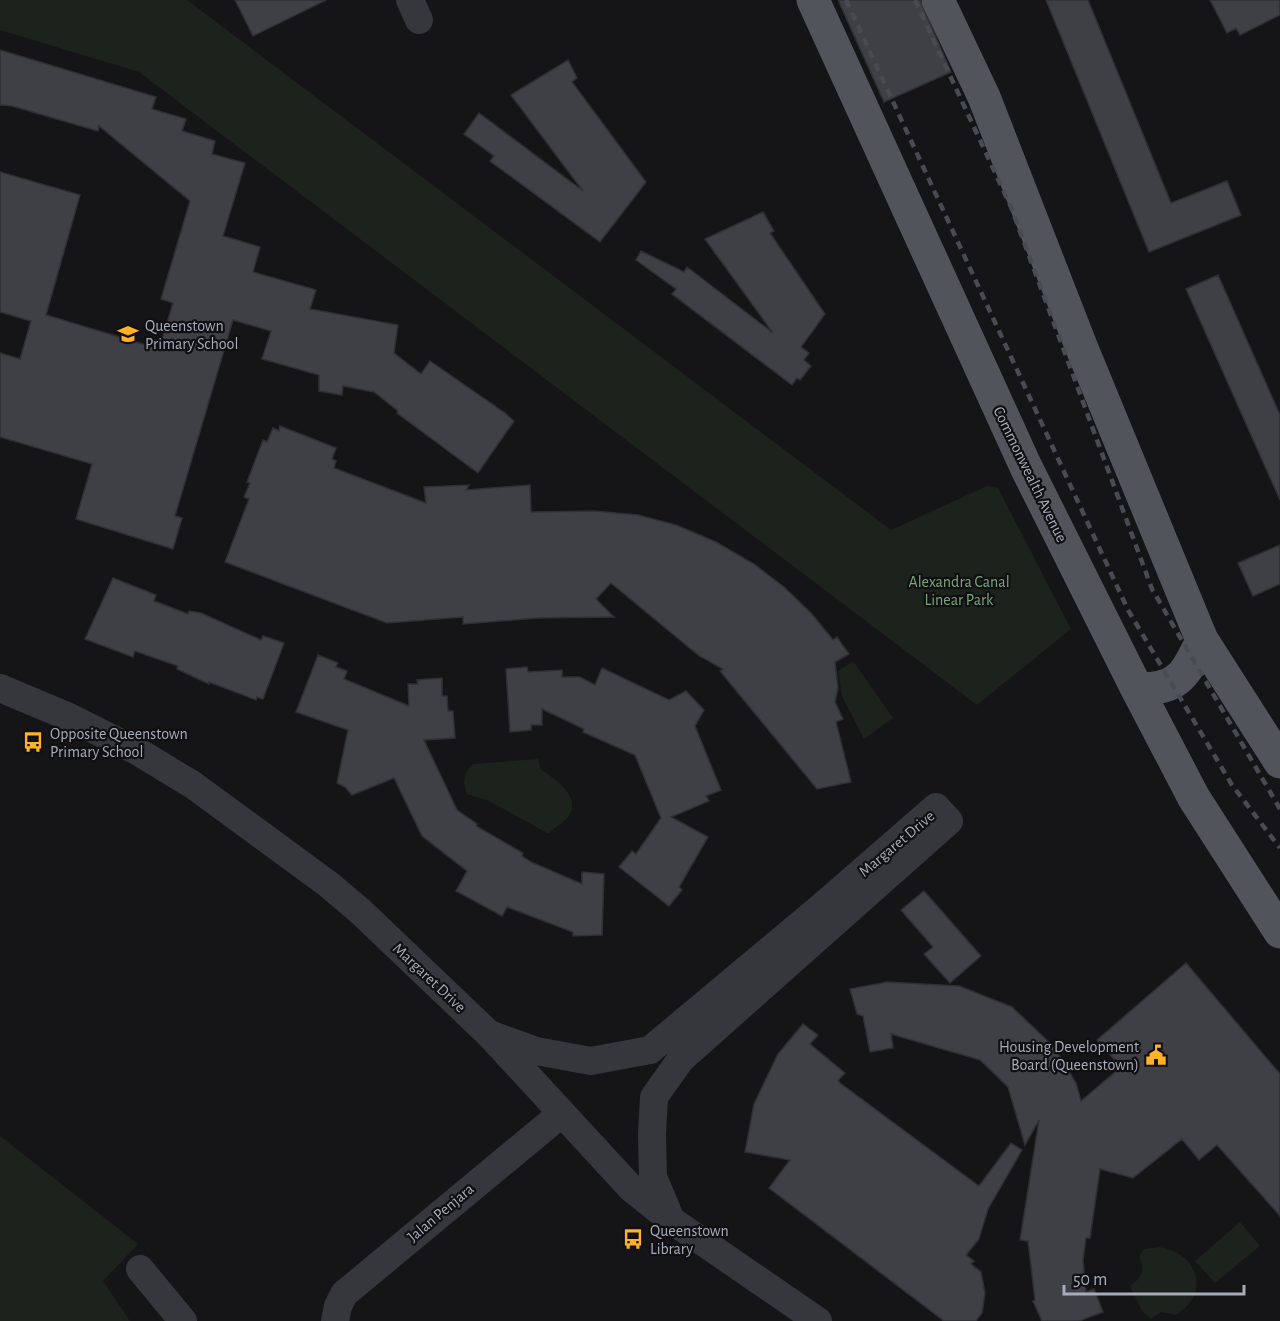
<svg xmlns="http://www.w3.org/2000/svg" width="1280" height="1321" font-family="'Alegreya Sans',sans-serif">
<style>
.green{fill:#1b231c}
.building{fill:#3f4045;stroke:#2f2f34;stroke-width:1.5}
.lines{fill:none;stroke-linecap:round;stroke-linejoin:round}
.minor{stroke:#36373d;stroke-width:28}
.major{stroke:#52545c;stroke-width:33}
.rail{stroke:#494b52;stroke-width:4.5;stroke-dasharray:8 6;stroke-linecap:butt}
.labels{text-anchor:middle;stroke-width:4.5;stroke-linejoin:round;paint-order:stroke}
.poi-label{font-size:16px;fill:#a6acb9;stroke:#101013;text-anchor:start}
.street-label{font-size:16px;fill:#a6acb9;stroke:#101013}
.park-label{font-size:16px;fill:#7ba67d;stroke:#101013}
</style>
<rect width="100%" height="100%" fill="#151518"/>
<path class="green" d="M0,0H187L891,530L987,486L998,488L1071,629L977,705L139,72L0,30Z
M853,661L893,718L864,739L842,696L838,671Z
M538,759L540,769C555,779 584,797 567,818C562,824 554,827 549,834L487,800L467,794C462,783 464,772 473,764Z
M0,1136L138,1244L103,1281L130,1321H0Z
M1240,1222L1260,1246L1215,1283L1195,1261Z
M1159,1247C1197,1252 1212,1292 1176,1315L1161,1312L1151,1319L1142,1311L1130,1286C1143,1277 1145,1269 1139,1256L1144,1249Z"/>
<path class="building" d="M235,0H326L253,36Z
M838,0H920L951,72L884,102Z
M1046,0H1088L1171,203L1227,181L1241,215L1149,252Z
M1210,0H1280V15L1240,35L1236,28L1227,33Z
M0,50L156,97L152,109L186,119L182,131L215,141L212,154L245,163L223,236L260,247L253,272L316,290L310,309L398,325L394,353L421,374L430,361L505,413L514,421L478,473L397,413L398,411L374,392L343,386L342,395L319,391V375L262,359L271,331L233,320L175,516L182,518L173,549L76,519L92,464L0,437V353L20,359L31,321L0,312V172L80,195L46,315L159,349L173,303L161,299L190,201L99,126L98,131L12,106L0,105Z
M568,60L577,78L572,82L646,182L600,242L490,161L494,156L464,134L479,113L583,191L511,95Z
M763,212L774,231L770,233L825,314L801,347L809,353L804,360L811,366L800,380L797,378L792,385L672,294L676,289L636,260L641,251L684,272L687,267L773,333L705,239Z
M1218,275L1280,415V500L1186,289Z
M280,426L336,448L332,459L336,461L334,468L426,503L424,487L469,485L466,490L530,485L531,512L594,511L638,515L676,525L716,542L754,564L784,587L812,614L833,640L837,637L849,654L835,662L838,688L835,702L843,719L836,722L851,782L817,789L720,671L723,669L698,655L611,583L596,599L614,617L538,618L463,624V617L387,623L225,562L249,499L244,497L250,483L247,482L263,440L267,442L273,428L279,431Z
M1280,545V584L1253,596L1238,563Z
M113,578L156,595L154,601L188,614L189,611L201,613L261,640L263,636L284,643L263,699L257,697L256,700L209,682V684L177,669L178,666L135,651L133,657L85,639Z
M318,655L338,663L336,667L347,671L344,679L409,706L408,684H418L417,680L442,678V696H447L448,711H453L455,738L424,740L457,810L477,824L476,826L523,853L522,856L531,862L582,884V872L604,874L602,935L573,936V932L507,907L502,916L456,891L467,871L422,836L394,778L352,795L345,787L337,783L348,730L296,712Z
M527,667L528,672L562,670V677H580L595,685L602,668L669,700L686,691L704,710L695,726L721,790L706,796L709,801L671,817L708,837L679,887L682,890L669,906L619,867L632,851L636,854L661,818L635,755L583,732L584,729L542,709V725H531V730L510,732L506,669Z
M924,891L981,956L950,983L924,954L933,947L901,910Z
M1186,963L1280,1074V1216L1217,1145L1199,1160L1182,1139L1133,1178L1100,1169L1090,1238H1086L1083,1260L1086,1292L1094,1289L1103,1312L1079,1321H1042L1033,1301L1035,1300L1028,1241L1020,1240L1039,1120L1025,1145L1008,1087L980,1060L891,1034L893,1048L870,1052L863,1016L857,1014L850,989L887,982L959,986L1012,1007L1054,1047L1076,1083L1081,1101L1121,1067L1097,1040Z
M803,1024L818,1035L810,1044L845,1073L838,1080L840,1083L979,1186L1011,1143L1022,1150L988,1209L979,1239L966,1255L974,1261L971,1264L981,1272L985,1293L982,1313L976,1321H944L769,1188L790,1160L745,1152L754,1104L778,1054Z"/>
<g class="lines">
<path class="minor" d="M410,0L419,20
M0,688L69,717L137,751L193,785L328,884L360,911L489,1034L631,1188L671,1220L818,1321
M489,1034L536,1051L591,1061L650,1050L820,908L936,807L949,821L681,1059L654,1097L652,1135L653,1177L671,1220
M140,1269L183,1321
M335,1321L338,1306L344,1294L561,1114"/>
<path class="major" d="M813,0L1026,467L1137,689L1194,798L1280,932
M938,0L984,97L1081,346L1202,640L1280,762
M1137,689C1178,690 1186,675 1202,640"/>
<path class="rail" d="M846,0L1128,610L1232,785L1280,848
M915,0L1011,207L1152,589L1280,809"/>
</g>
<defs>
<g id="school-bare" transform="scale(1.62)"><path d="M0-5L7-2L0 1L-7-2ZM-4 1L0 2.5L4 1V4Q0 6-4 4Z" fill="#ffb226" stroke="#101013" stroke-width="2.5" paint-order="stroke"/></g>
<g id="bus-bare" transform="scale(1.62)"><path d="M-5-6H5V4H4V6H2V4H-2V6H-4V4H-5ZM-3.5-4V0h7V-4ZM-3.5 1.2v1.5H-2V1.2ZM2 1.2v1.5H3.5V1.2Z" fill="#ffb226" stroke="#101013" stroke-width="2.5" paint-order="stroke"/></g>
<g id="civic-bare" transform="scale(1.62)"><path d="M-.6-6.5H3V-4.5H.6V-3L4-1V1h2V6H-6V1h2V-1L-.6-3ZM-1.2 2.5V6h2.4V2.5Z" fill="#ffb226" stroke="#101013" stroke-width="2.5" paint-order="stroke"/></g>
</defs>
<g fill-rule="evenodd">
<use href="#school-bare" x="128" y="334"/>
<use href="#bus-bare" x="33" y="742"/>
<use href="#civic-bare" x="1156" y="1055"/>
<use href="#bus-bare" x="633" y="1239"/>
</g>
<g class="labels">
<g class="poi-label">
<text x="145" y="331">Queenstown<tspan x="145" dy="18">Primary School</tspan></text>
<text x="50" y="739">Opposite Queenstown<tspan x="50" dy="18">Primary School</tspan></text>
<text x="1139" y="1052" text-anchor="end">Housing Development<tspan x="1139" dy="18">Board (Queenstown)</tspan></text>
<text x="650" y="1236">Queenstown<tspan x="650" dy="18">Library</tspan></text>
</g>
<g class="street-label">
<text transform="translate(1031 474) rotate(64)" y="6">Commonwealth Avenue</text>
<text transform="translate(896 843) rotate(-40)" y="6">Margaret Drive</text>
<text transform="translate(430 977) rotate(43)" y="6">Margaret Drive</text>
<text transform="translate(440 1212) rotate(-40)" y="6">Jalan Penjara</text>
</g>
<g class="park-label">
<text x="959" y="587">Alexandra Canal<tspan x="959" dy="18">Linear Park</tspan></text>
</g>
</g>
<path d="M1064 1285v9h180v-9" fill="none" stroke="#a6acb9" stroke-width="3"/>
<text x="1073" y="1285" font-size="18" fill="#a6acb9" stroke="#101013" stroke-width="4.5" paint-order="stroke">50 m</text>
</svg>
